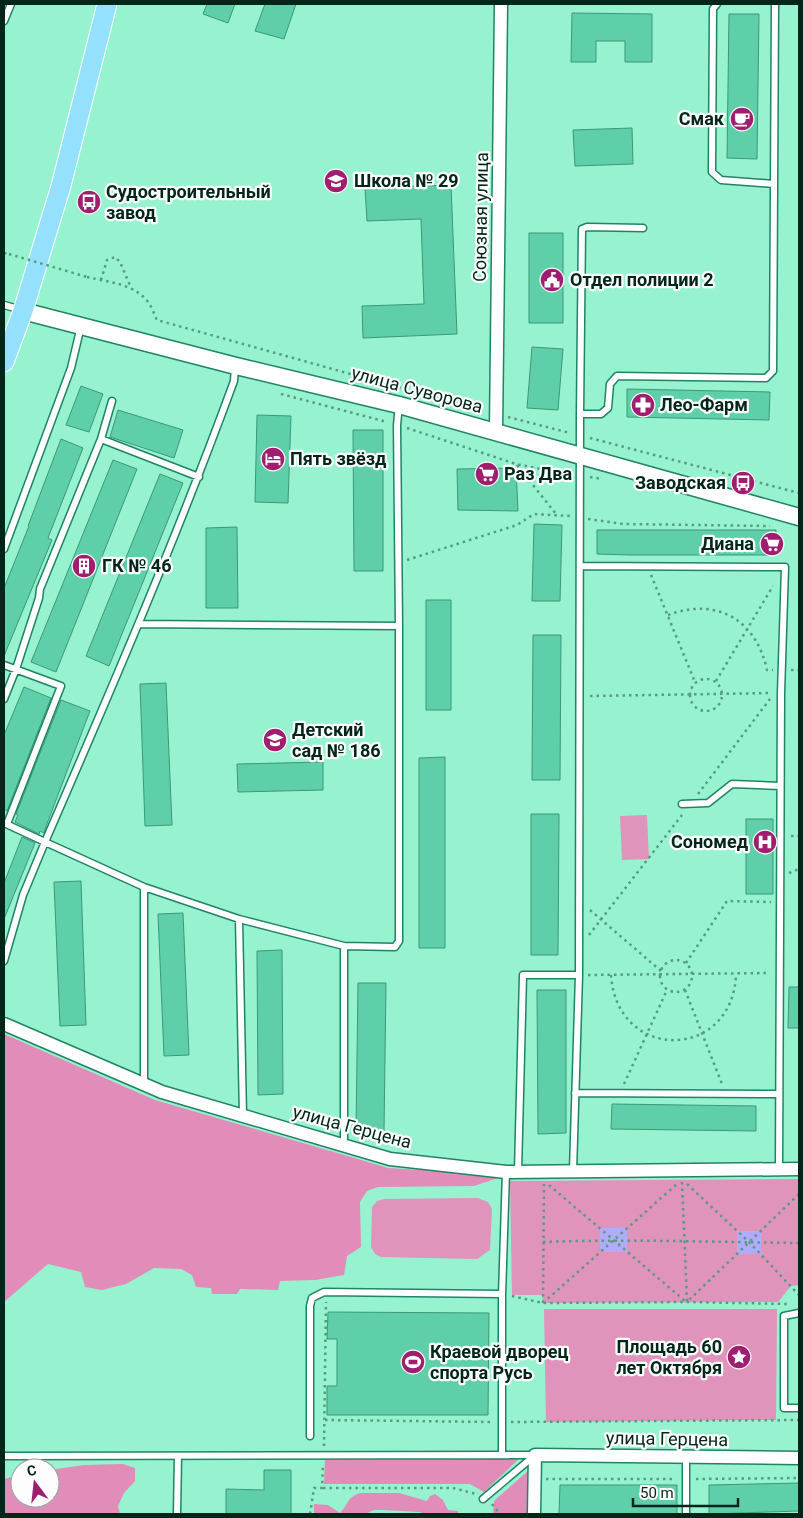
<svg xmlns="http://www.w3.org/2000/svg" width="803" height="1518" font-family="Roboto,sans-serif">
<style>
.green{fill:#e093bb}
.forest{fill:#e28cb9}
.water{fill:#b2aafd}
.building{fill:#5ecfa8;stroke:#3b9879}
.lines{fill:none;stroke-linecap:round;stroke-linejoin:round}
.service-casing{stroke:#208364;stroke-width:9}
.minor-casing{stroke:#208364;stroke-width:15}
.secondary-casing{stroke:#208364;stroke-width:19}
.primary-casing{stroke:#fff;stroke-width:21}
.path{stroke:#569b82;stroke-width:2.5;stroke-dasharray:2.5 4;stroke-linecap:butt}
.service{stroke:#fff;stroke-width:6}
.minor{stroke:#fff;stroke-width:12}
.secondary{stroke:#fff;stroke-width:16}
.primary{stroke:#95e0fd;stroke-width:19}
.path-bridge{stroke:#569b82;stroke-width:2.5;stroke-dasharray:2.5 4;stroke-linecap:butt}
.labels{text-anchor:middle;stroke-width:4.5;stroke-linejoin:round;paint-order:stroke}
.poi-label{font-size:18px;font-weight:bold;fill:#00261a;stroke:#fdfdfd;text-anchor:start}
.street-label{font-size:18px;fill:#00261a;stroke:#fdfdfd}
</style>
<rect width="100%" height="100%" fill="#97f2cf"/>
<path class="green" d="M647,815L649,859L622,860L620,816Z
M799,1179V1285L791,1286L778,1302L543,1303L542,1295H512L510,1181Z
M478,1198L488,1202L492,1209L490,1250L477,1259L381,1257L375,1254L371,1247L372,1207L377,1201L384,1199Z
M544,1309H777L776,1420L546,1422Z"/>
<path class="forest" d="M4,1034L155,1100L358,1159L388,1168L488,1174L501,1177L474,1186L378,1187L367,1191L360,1202L361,1247L347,1256L344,1275L315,1280L280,1281L278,1290L240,1289L237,1294H212L211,1288L196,1287L192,1275L181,1269L154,1268L126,1284L102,1290L85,1287L81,1272L48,1264L4,1302Z
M519,1459L484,1492L470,1484H324L325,1460Z
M123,1464L135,1468V1481L124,1493L118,1506L120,1514H4V1479L20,1475V1498H50V1470L84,1465Z
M529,1470V1514H493L494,1501Z
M360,1493H399L427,1501L430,1496L435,1494L443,1500L448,1510L458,1511V1514H423L420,1512L383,1510H374L365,1514H314V1504L328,1505L340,1513C349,1504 346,1498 360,1493Z"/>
<path class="water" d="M600,1228H627V1252H600Z
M737,1231H761V1254H737Z"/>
<path class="building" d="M207,4H235L228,23L203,14Z
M265,4H296L284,39L255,31Z
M572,13L652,14V62H625V41H596V62H571Z
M729,14H759L757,159L727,158Z
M632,128L633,164L575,166L573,130Z
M451,185L457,334L363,338L362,306L424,304L421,219L367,221L365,188Z
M529,233H563V323H529Z
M532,347L563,349L558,410L527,408Z
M81,386L103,394L89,432L66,425Z
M627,389L770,392L769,420L627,417Z
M118,410L183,430L174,458L110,437Z
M257,415L291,416L288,503L255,502Z
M353,430H383V571H354Z
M61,439L83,448L48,538L52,540L4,656V588L29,526H28Z
M113,460L137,469L56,672L31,662Z
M516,468L518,511L458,510L457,469Z
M160,474L183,483L109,666L86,656Z
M534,524L562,525L560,601H532Z
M237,527L238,608H206V528Z
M597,530H776V555H630L597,554Z
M426,600H451V710H426Z
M533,635H561L560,780H532Z
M166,683L172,825L145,826L140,684Z
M24,687L51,698L7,811L4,809V735Z
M61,700L90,711L45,829L44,833L40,831L39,834L15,822L18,815L16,814Z
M445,757V948H419V758Z
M323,762V790L238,792L237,764Z
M531,814H559L558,955H531Z
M746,819H773V894H746Z
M22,837L35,843L4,919V883Z
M81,881L86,1025L60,1026L54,882Z
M183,913L189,1055L164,1056L158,914Z
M282,950L283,1094L258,1095L257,951Z
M358,983H386L384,1132H356Z
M789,987H799V1028H788Z
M537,990H566V1133L538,1134Z
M612,1104L756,1106V1131L611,1129Z
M328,1312L489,1313L488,1415H327V1386H337V1339H327Z
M264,1470H291V1514H226V1489L264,1490Z
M799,1483V1511L709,1514V1485Z
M560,1485H677V1514H559Z"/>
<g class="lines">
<g class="service-casing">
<path id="service" d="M717,4L713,9L712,172L721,180L774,184
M4,21L11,4
M643,228L587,227L582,229L580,414H601L608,408L610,384L617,376L766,378L773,371L775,4
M4,305L22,310
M235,367L234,381C177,537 111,690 45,842L144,887L239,919L344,946L395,947L399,941V626L397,425L399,405
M112,401L101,439L199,477
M4,549L71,368L81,326
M581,566L785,567L781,693L779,1169
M140,624L399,626
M4,665L61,686L7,824
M4,699L16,669L39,598L40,589L101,439
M682,804L708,803L732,784L780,786
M4,823L45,842L23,895L4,961
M144,887V1085
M239,919L243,1116
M575,1093L779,1094
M344,1146V946
M573,1171L579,975L580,414
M518,1172L523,975H579
M799,1313L784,1316V1408H799
M310,1436V1306L312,1298L324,1292L502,1294
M502,1455V1295L506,1172
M4,1456L535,1455
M483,1499L534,1456
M177,1514L178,1456
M686,1514V1457"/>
</g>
<g class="minor-casing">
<path id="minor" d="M496,431L501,4
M4,1024L162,1092L390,1159L506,1172L799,1169
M534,1514L535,1455L799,1458"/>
</g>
<g class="secondary-casing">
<path id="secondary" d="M23,311L236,366L399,405L799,517"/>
</g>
<g class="primary-casing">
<path id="primary" d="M4,362L23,311L61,186L107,4"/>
</g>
<path class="path" d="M4,253L9,254
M87,277C108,282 135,284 148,302C152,307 154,314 157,320L483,411
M101,280L107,260L115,257L120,262L131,288
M281,394L387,422
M508,417L570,433
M407,428L516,464L570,475
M590,438L799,493
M517,465L556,514
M590,477L602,479
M588,519L623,524L770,526
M407,560L517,525L534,514L570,516
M651,575L695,682
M668,615C716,597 756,619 767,670H773
M791,670H799
M690 695a16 16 0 1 1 32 0a16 16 0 1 1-32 0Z
M716,681L773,586
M590,696L772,693
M698,794L770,699
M791,836H799
M789,873L799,869
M590,910L661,971
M589,935L682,815
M660 976a16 16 0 1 1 32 0a16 16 0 1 1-32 0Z
M686,963L727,901L771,902
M588,975L770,973
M611,975C617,1063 733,1061 736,974
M685,990L722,1084
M624,1084L667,990
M682,1182L687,1302L799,1194
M687,1184L749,1242L799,1295
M549,1185L685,1301
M543,1242C629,1239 714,1242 799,1243
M512,1296L543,1303L687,1302L790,1304
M543,1303L678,1183
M543,1303L544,1184
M325,1420L493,1422
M511,1422L799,1420
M324,1446L326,1302
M546,1479H676
M696,1479L799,1478
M323,1488H453L476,1494
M492,1504L500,1514
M310,1514L314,1488H322L323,1464"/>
<use href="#service" class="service"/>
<use href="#minor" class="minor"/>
<use href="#secondary" class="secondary"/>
<use href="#primary" class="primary"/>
<path class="path-bridge" d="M9,254L87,277"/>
</g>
<defs>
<g id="cafe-disc" transform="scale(1.25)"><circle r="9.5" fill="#a01e70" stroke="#fdfdfd"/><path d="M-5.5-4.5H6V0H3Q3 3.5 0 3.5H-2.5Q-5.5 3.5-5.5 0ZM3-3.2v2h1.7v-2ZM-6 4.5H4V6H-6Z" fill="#fff"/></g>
<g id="school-disc" transform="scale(1.25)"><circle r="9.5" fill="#a01e70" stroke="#fdfdfd"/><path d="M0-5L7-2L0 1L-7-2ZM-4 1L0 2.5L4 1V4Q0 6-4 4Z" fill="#fff"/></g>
<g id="bus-disc" transform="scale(1.25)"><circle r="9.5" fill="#a01e70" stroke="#fdfdfd"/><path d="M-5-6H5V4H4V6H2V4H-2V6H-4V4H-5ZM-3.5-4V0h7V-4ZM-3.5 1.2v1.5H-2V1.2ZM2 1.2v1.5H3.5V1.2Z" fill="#fff"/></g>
<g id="civic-disc" transform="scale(1.25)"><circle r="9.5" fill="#a01e70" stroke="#fdfdfd"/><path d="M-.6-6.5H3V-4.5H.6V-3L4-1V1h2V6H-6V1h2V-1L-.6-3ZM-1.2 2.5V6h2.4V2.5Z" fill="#fff"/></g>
<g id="pharmacy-disc" transform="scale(1.25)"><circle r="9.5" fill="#a01e70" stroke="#fdfdfd"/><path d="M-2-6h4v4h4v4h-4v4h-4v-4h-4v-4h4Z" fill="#fff"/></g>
<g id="hotel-disc" transform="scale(1.25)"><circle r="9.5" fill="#a01e70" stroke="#fdfdfd"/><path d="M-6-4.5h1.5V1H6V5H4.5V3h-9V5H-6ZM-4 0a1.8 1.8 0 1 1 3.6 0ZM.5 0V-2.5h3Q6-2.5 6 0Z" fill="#fff"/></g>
<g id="supermarket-disc" transform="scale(1.25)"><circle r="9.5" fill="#a01e70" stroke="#fdfdfd"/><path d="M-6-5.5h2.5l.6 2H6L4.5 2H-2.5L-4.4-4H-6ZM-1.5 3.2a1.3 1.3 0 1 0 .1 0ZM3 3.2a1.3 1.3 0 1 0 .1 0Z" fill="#fff"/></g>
<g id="building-disc" transform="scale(1.25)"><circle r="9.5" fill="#a01e70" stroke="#fdfdfd"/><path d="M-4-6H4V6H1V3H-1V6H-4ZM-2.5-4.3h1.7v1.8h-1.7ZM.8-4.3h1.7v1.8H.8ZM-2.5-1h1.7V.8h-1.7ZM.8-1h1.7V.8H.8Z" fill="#fff"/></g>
<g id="hospital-disc" transform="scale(1.25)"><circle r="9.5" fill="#a01e70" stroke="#fdfdfd"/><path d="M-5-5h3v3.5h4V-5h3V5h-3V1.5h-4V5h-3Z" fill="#fff"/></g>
<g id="sight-disc" transform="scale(1.25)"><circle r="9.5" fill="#a01e70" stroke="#fdfdfd"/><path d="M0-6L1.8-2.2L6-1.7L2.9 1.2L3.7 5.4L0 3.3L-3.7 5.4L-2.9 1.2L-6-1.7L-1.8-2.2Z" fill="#fff"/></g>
<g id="stadium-disc" transform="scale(1.25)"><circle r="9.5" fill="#a01e70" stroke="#fdfdfd"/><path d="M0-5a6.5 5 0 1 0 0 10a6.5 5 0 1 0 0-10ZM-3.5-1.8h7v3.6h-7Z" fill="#fff"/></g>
</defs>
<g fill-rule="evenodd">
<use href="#cafe-disc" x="742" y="119"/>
<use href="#school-disc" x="336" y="181"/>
<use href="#bus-disc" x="89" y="202"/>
<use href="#civic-disc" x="552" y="280"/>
<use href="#pharmacy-disc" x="643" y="405"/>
<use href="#hotel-disc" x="273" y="459"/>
<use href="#supermarket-disc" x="487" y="474"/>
<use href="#bus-disc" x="743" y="483"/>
<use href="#supermarket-disc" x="772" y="544"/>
<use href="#building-disc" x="84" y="566"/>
<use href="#school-disc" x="275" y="740"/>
<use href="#hospital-disc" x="765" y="842"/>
<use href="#sight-disc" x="739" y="1357"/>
<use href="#stadium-disc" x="413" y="1362"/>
</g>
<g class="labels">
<g class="poi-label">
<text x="724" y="125" text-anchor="end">Смак</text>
<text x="354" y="187">Школа № 29</text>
<text x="106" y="198">Судостроительный<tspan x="106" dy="21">завод</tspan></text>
<text x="570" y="286">Отдел полиции 2</text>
<text x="660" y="411">Лео-Фарм</text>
<text x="290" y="465">Пять звёзд</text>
<text x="504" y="480">Раз Два</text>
<text x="726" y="489" text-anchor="end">Заводская</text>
<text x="754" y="550" text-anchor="end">Диана</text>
<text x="102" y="572">ГК № 46</text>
<text x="292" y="736">Детский<tspan x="292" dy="21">сад № 186</tspan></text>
<text x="748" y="848" text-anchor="end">Сономед</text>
<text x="722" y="1353" text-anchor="end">Площадь 60<tspan x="722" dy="21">лет Октября</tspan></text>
<text x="430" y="1358">Краевой дворец<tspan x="430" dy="21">спорта Русь</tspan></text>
</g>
<g class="street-label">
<text transform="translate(481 217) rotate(-89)" y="6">Союзная улица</text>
<text transform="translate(417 390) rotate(15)" y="6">улица Суворова</text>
<text transform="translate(352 1127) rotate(15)" y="6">улица Герцена</text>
<text transform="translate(667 1439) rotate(1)" y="6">улица Герцена</text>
</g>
</g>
<rect width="803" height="1518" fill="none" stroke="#00261a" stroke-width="10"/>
<g transform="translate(35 1483) rotate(345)"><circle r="24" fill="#fdfdfd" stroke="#98a7a2"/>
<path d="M0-4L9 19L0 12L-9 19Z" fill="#a01e70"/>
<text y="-8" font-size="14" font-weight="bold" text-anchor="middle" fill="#00261a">С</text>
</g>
<path d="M633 1498v8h105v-8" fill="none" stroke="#00261a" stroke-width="2.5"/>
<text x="640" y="1498" font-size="15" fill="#00261a" stroke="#fdfdfd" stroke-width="4" paint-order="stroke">50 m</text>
</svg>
